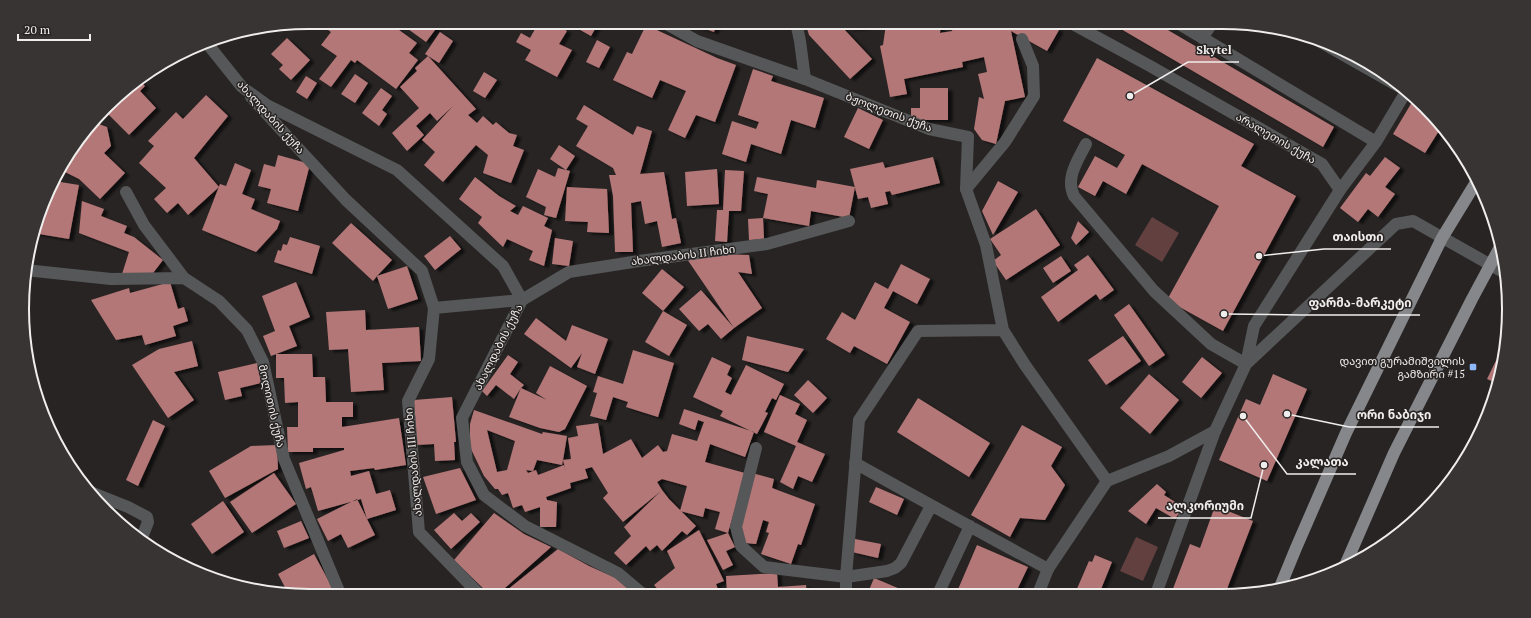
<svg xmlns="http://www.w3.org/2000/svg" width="1531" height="618" font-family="'PT Serif','Noto Sans Georgian',serif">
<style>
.green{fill:#634040}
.building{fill:#b47777;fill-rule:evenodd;filter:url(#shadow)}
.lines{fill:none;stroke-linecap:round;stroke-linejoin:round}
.lane{stroke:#565758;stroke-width:12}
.street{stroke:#565758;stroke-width:12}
.primary{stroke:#85878b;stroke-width:12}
.poi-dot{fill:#8db9fc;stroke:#282424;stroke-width:1.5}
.labels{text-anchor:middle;stroke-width:3;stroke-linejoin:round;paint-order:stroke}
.street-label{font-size:11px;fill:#f0eded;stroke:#282424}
.poi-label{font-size:11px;fill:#f0eded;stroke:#282424;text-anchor:end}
.rim{fill:none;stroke:#f0eded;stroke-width:2}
.leader{fill:none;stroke:#f0eded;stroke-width:1.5}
.callout-dot{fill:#f0eded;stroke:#282424;stroke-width:1.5}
.callout-label{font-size:12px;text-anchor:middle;font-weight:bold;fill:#f0eded;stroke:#282424;stroke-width:3;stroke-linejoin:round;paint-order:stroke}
</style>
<defs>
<filter id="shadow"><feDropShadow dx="4.5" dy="2.5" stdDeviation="1" flood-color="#0009"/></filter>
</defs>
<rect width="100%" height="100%" fill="#282424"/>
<path class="green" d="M1152,217L1179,233L1162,262L1135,245Z
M1136,537L1158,547L1143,581L1120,571Z"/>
<path class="building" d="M317,22H388L417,43L409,53L418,60L396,89L357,60L355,63L351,60L331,87L319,79L337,56L321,45L331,32Z
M413,22H441L426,42L408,29Z
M539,22H551L567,31L559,44L572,50L557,77L525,60L531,50L516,42L521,33L530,38Z
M566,22H599L591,36Z
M685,22H717L714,32Z
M805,22H844L845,26L842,27L872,59L850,79L809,35Z
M848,22H866V27L848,28Z
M878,22H941L940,33L952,31L954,22H1045L1059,30L1047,51L1011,31L1025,97L1005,101L996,144L982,140L974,129L979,97L984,99L978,74L987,72L984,57L962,62L963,67L904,79L907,94L890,97L880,46L883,45L886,24Z
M1109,22H1154L1334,127L1323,147Z
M646,25L717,58L736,65L715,122L696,115L685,138L668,130L686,91L660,80L652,98L613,80L627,52L632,54Z
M440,32L453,41L439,63L425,54Z
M287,38L310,60L291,80L279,69L283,65L271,54Z
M597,40L610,47L599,68L586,62Z
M428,56L476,109L468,115L477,123L483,116L493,125L496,122L509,133L517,135L513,146L524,150L511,183L483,173L488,155L476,145L443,182L424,165L435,152L422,140L453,106L437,121L430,113L416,126L424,135L407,151L392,133L419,108L400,87L417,71L415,68Z
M1097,58L1254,144L1241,166L1296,196L1223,331L1167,300L1219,206L1142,164L1126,194L1103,181L1095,196L1078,187L1095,156L1117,168L1125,155L1063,121Z
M753,69L773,76L771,81L824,98L815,128L791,120L781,154L751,144L746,162L722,154L732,121L756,129L759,122L738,115Z
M484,72L497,80L485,98L473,91Z
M355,74L368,83L355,103L341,94Z
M306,76L317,83L307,99L296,92Z
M139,80L145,86L140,91L156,108L129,135L105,111L120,93Z
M381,88L392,96L382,110L387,114L379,126L362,113Z
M920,88H948V120H911V108H920Z
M206,95L228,116L194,158L219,187L188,215L178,203L167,213L154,199L166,188L139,163L154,146L148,141L176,112L183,119Z
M1415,97L1442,126L1425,153L1393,134Z
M584,105L633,135L637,126L652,131L640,174L664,172L672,219L676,218L681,243L662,247L657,221L645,224L641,201L631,203L633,252H615L613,196L609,175H616L613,168L576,146L588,126L576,119Z
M858,108L883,120L869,149L844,137Z
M96,123L107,127L111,146L104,153L125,173L100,199L79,179L59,169Z
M559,145L575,156L566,170L570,171L556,218L544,215L546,207L526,197L538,169L555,177L558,168L566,170L550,159Z
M278,155L310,164L298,211L267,203L271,189L258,186L264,164L275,167Z
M933,157L940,183L892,195L890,191L885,192L888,204L871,208L868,197L858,199L850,169L883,162L885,168Z
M1385,157L1400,168L1385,187L1395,194L1378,217L1368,209L1358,222L1340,208L1366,173L1370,176Z
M235,163L251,170L242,194L255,199L251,209L280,221L277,229L256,252L202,230L220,184L226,186Z
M717,169L719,204L687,206L685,172Z
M725,170L744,171L741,211H729L727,242L715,241L717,210H723Z
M475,177L499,196L516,206L510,211L518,215L523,206L548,218L544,226L552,230L544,266L529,260L533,251L507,239L503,247L478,223L482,217L459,199Z
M757,177L816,188L817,180L855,187L849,218L811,211L809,226L763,218L764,239L749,240L748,219L763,218L768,194L754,191Z
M54,181L79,185L69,239L33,233L37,217Z
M998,181L1018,192L993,235L982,211Z
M567,187L607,189L609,233L587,232L588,222L565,221Z
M82,201L104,209L101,216L127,226L124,233L134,237L163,260L153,273L122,274L129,252L79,233Z
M1036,209L1060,245L1006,280L993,261L1001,255L990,239Z
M1078,221L1089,232L1076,245L1071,238Z
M351,223L392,260L377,276L407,266L418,299L388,309L377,276L373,281L332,243Z
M450,236L461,249L435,270L424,256Z
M290,237L320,246L312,274L274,262L278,250L281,251L283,244L287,245Z
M555,238L573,241L569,266L552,264Z
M721,254L749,255L752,274L738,272L762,308L734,328L687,259Z
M1088,255L1114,290L1100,300L1096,294L1058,322L1041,297L1078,270L1074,265Z
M1061,256L1071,271L1053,283L1043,268Z
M901,264L930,279L917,304L893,291L884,308L910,322L887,364L854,346L850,353L826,339L842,312L855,320L875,282L888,289Z
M662,269L684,287L663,311L687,325L669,356L645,342L663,311L642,293Z
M170,282L178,309L184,307L188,321L173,326L176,336L145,345L142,335L116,340L91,300L129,288L130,293Z
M296,282L310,317L289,326L297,346L271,356L263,336L275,331L262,296Z
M701,290L734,328L721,339L708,324L699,331L679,309Z
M1129,304L1165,355L1149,366L1114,315Z
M365,310L366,330L419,327L421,361L382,363L384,390L351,392L348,349L329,350L326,312Z
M536,318L566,341L572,325L608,339L595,374L577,367L582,353L571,368L524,334Z
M747,336L804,349L788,372L742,360Z
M1123,336L1141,361L1106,385L1088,360Z
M1507,338V346L1498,384L1487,379Z
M192,341L198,366L174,372L194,400L168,418L132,365L159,349Z
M633,350L674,363L658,417L626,407L628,402L613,397L606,420L590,416L597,393L593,392L598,376L623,384Z
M276,354H312L313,377H325L326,402H353V417H342V427L399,418L406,465L375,470L374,468L350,471L351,476L369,471L376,494L390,490L396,510L367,519L361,499L318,511L311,487L306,489L299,463L344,450V448H313V452H288L287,427H298V402L285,403L284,378H276Z
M508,355L518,362L510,374L524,385L521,388L547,400L536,393L550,366L587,386L565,429L559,432L540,428L509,417L521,388L514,399L496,385L487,396L482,391Z
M712,357L731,366L727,375L732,378L725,392L731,395L746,365L784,384L776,400L772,398L765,412L768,413L757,434L720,416L723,411L693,397Z
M1202,357L1222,373L1201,398L1182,382Z
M257,363L261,383L240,388L242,396L225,400L218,372Z
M1149,374L1179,400L1150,434L1120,408Z
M1273,374L1307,389L1267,481L1219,460L1246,399L1260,405Z
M808,380L827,398L813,413L794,395Z
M780,395L800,404L795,414L807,420L797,442L825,454L812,482L798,476L793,489L780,482L796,446L764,432Z
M452,397L456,442H454L455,460L435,461L434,444L417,445L414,400Z
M918,398L990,443L969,477L897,432Z
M684,409L754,432L745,457L710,444L705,462L745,473L728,533L715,529L720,512L705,508L703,517L680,511L687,486L662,479L657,482L662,490L669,499L696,526L687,535L682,531L662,551L657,545L650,551L646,546L626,565L614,553L631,536L624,527L661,491L623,522L603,498L608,493L592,467L585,469L588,478L570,483L571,488L546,497L547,500L557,502L556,527H540V507L525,512L522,505L513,508L508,493L502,495L498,489H495L484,476L470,447V424L474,410L542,434L543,432L567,436L563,460L571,459L568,438L578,436L576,426L598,423L603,454L631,439L642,458L658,445L663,452L667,451L672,434L697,441L704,422L698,420L695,430L679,424ZM487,430L515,441L507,470L497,472ZM537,460L562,465L563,460L566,472L564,465L538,475L536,470L528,473L526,470L533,471Z
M153,420L165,426L138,486L126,480Z
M1022,425L1062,447L1051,466L1065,485L1045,520L1020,518L1010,537L971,515Z
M277,445L278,469L225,498L209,471L251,446Z
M460,468L476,500L436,514L423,477Z
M274,473L296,504L252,533L230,502Z
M752,473L774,479L772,488L815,504L801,545L798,544L791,564L761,554L769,533L766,532L769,522L763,520L756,544L745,543L741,529Z
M1157,484L1166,492L1164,495L1183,507L1175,519L1156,508L1146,524L1128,511Z
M876,487L904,499L897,515L869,502Z
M357,499L375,535L348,548L341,534L328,541L317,519Z
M223,501L244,532L212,554L191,524Z
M1215,506L1253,521L1225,594H1171L1190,544L1200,548Z
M454,513L462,521L471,513L480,522L451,549L434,530Z
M494,513L524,534L551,547L496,596H491L454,560Z
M301,521L309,538L284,548L277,531Z
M699,530L724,581L716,584L720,595H663L654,585L675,568L667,551Z
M728,533L735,547L726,551L733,565L723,570L707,540Z
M855,539L881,544L878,558L852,552Z
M977,545L1028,567L1015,594H956Z
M558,549L589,566L618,579L634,595H501Z
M314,554L334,591L324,596H309L288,593L278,574Z
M1095,555L1112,562L1099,594H1082L1076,591L1089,561L1092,562Z
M777,573L778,587L806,585L807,595H727L726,576Z
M874,578L912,594L867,595Z"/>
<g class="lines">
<path class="lane" d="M796,22L800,41L805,79
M1176,22L1376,142
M1310,36L1407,91
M1202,38L1213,22
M251,97L346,200L422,271L434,308L429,359L408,401L419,532L481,596
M1086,144C1078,160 1065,178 1074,196L1154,291L1211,344L1246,364
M966,189L1005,142L1034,96L1033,66L1022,39
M1340,190L1376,142L1407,90
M126,192L144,225L184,278
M434,308L522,300
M756,448L736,527L741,546L764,567L846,577L887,571L895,568L901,563L931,506
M855,463C919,499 984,534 1048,569
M88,491L128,507L147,517L148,522L141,540
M938,594L970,526
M1156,594L1215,431"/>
<path class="street" d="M663,22L697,41L805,79L929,129L968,137L966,189L986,245L1003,330
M1069,22L1150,66L1322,164L1340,190L1254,326L1246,364
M206,42L242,87L267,105L397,170L503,266L522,300
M25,270L111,279L184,278L219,301L247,330L263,362L284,459L341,596
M522,300L462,418L467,462L484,495L525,526L618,573L644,595
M522,300L569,272L639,261L767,244L849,221
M1038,594L1048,569L1107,481L1169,456L1215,431L1246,364L1396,224L1413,221L1505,273
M846,595V577L859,420L918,331L1003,330L1025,365L1107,481"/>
<path class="primary" d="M1344,568L1394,453L1472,299L1501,245
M1280,587L1296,548L1346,433L1442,238L1478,179"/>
</g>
<rect class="poi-dot" x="1469" y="363" width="8" height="8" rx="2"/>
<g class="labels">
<g class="street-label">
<text transform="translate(889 112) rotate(21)" y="4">ბჟოლეთის ქუჩა</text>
<text transform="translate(271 117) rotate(48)" y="4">ახალდაბის ქუჩა</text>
<text transform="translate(1276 138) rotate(30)" y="4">არალეთის ქუჩა</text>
<text transform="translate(683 255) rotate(-7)" y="4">ახალდაბის II ჩიხი</text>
<text transform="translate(498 347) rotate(-63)" y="4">ახალდაბის ქუჩა</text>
<text transform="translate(272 406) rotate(77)" y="4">მოლითის ქუჩა</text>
<text transform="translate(413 462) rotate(-95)" y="4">ახალდაბის III ჩიხი</text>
</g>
<g class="poi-label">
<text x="1465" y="365">დავით გურამიშვილის<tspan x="1465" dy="13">გამზირი #15</tspan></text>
</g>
</g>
<path d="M0 0H1531V618H0ZM309 29H1222A280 280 0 0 1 1502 309V309A280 280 0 0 1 1222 589H309A280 280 0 0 1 29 309V309A280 280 0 0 1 309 29Z" fill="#383434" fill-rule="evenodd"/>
<path class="rim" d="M309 29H1222A280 280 0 0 1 1502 309V309A280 280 0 0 1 1222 589H309A280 280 0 0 1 29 309V309A280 280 0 0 1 309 29Z"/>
<path class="leader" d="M1130 96L1188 62H1239M1259 256L1324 249H1391M1224 314L1301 315H1420M1287 414L1349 427H1439M1243 416L1287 474H1356M1264 465L1251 518H1158"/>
<g class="callout-dot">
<circle cx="1130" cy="96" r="4"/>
<circle cx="1259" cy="256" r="4"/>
<circle cx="1224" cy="314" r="4"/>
<circle cx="1287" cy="414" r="4"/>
<circle cx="1243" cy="416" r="4"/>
<circle cx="1264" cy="465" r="4"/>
</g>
<g class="callout-label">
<text x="1214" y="54">Skytel</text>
<text x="1358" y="241">თაისთი</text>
<text x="1360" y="307">ფარმა-მარკეტი</text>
<text x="1394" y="419">ორი ნაბიჯი</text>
<text x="1322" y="466">კალათა</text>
<text x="1205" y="510">ალკორიუმი</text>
</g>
<path d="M18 34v6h72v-6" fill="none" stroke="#f0eded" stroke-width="2"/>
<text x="24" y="34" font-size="12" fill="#f0eded" stroke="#282424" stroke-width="3" paint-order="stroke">20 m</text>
</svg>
